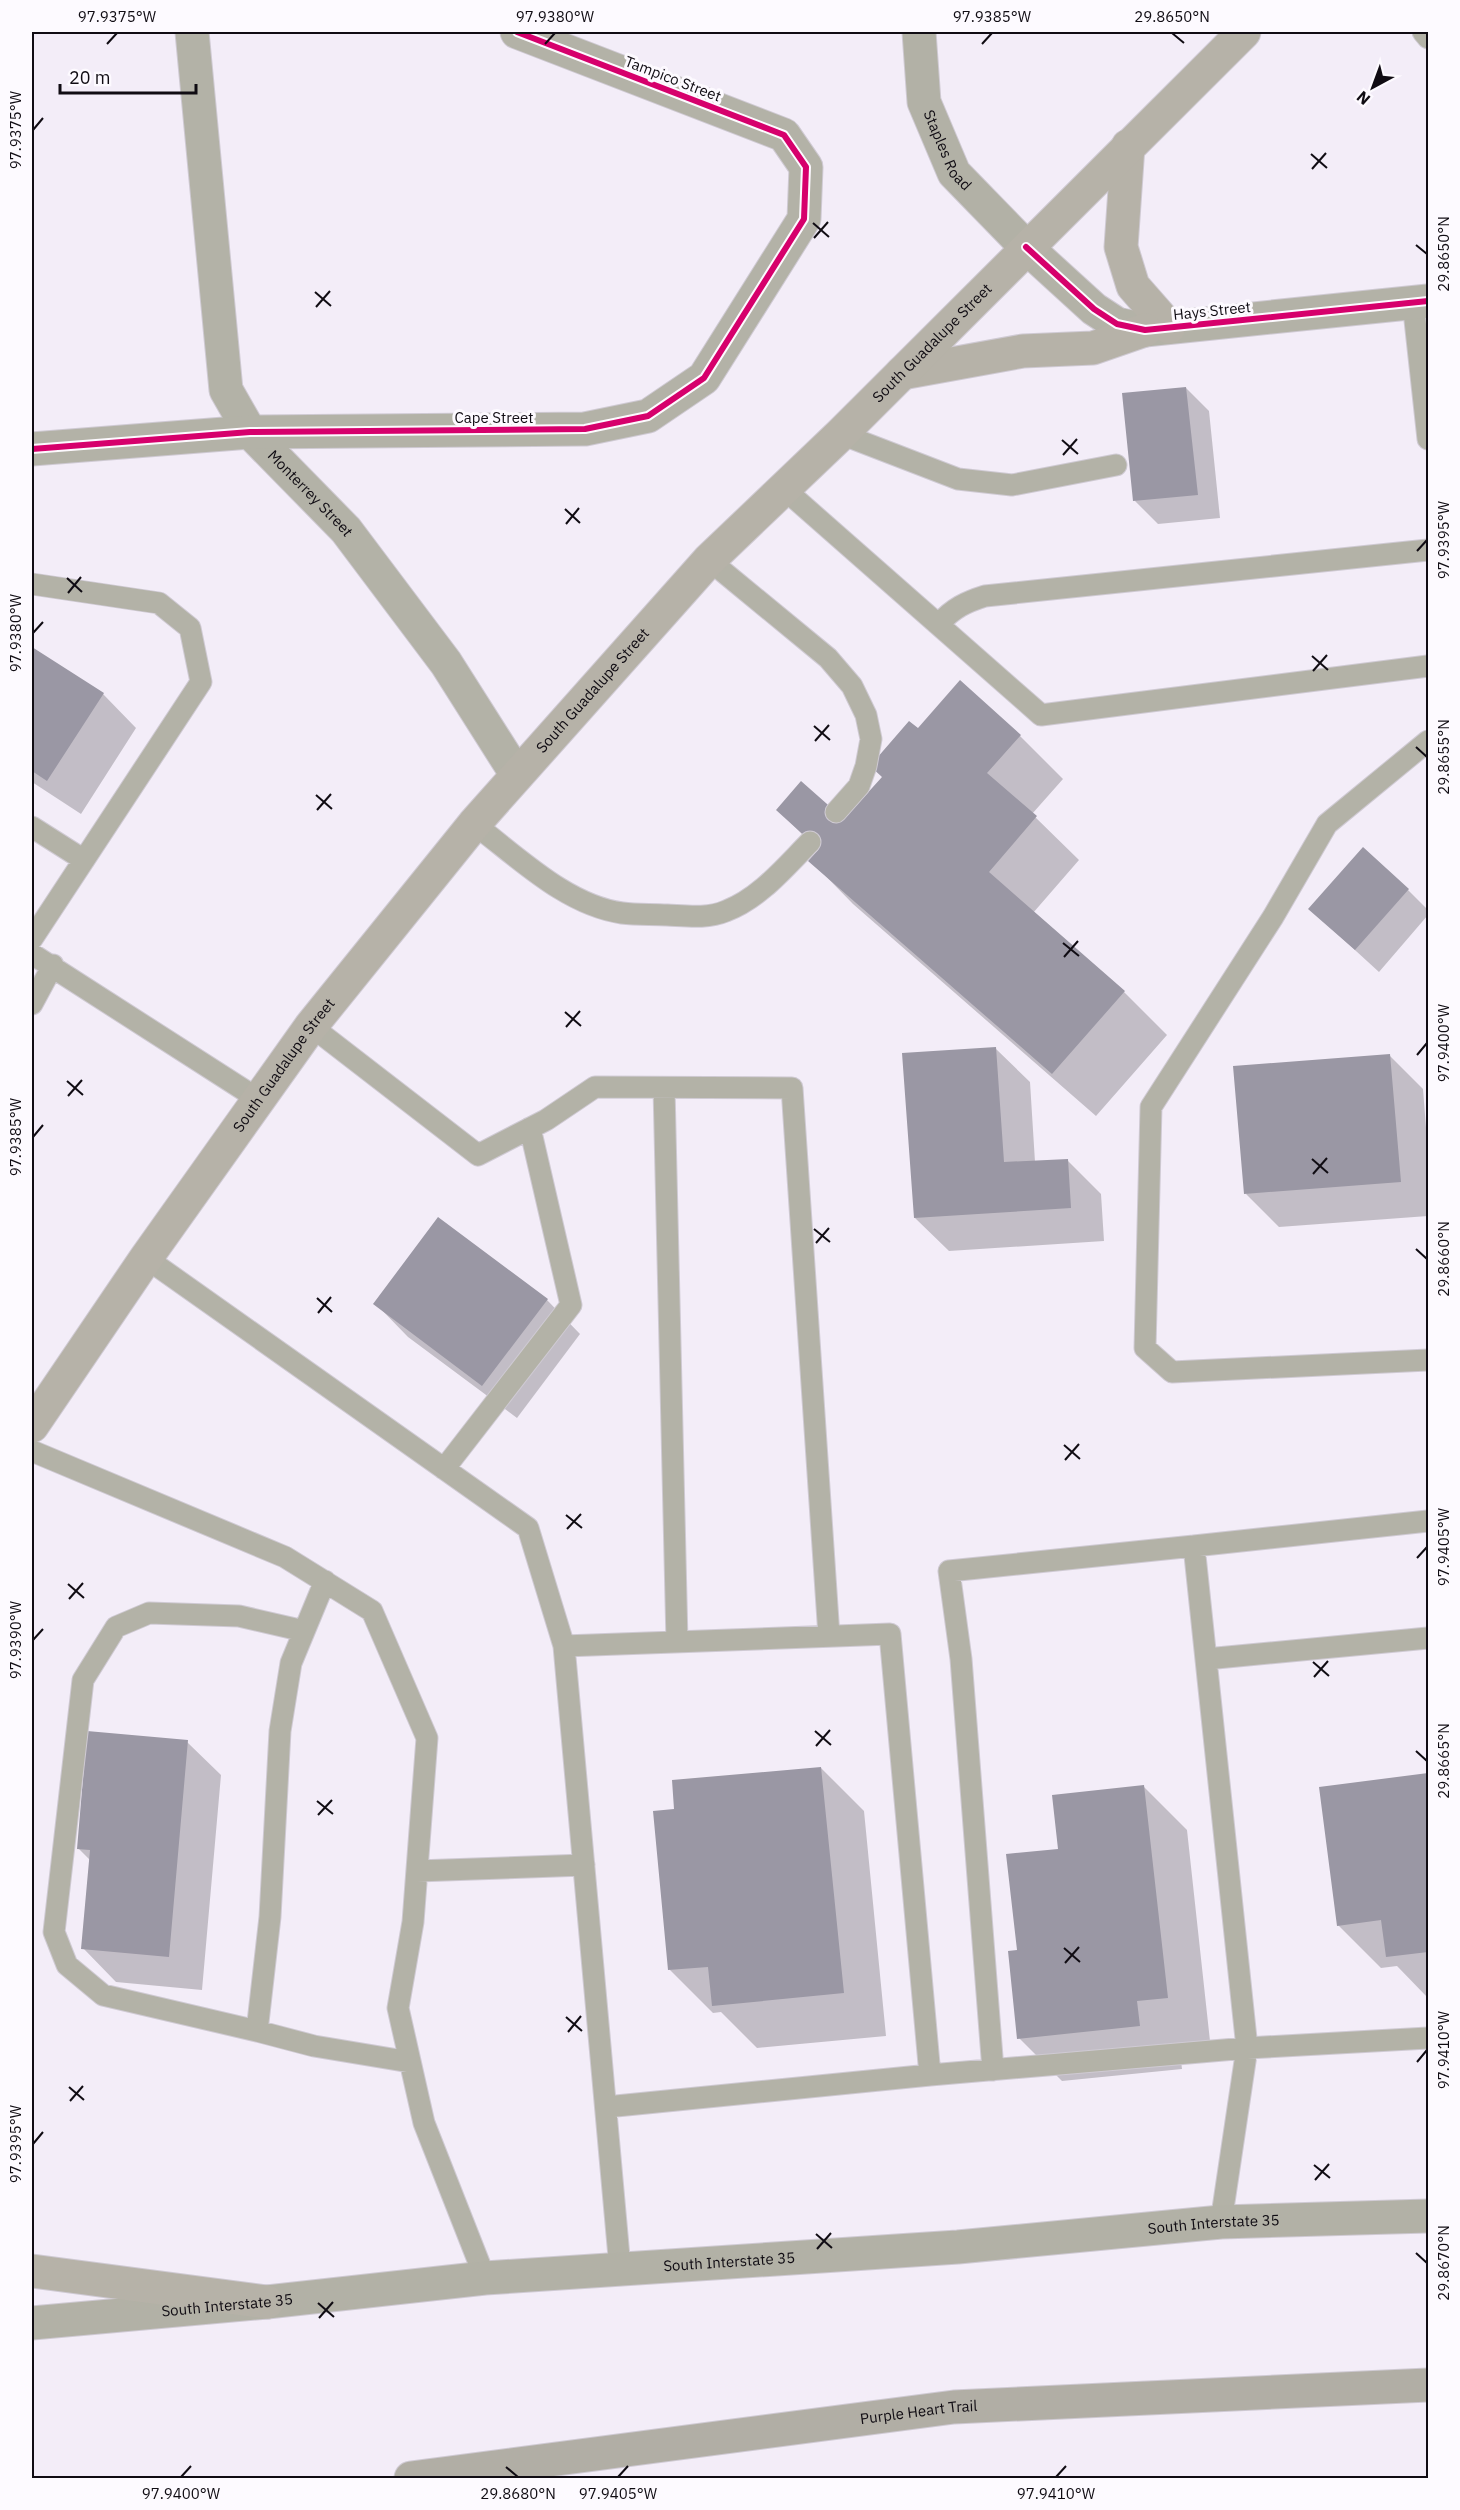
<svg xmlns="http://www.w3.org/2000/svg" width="1460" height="2510" font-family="'IBM Plex Sans',sans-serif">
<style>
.shadow{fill:#0003}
.building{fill:#9a97a4}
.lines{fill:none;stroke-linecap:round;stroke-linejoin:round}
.service-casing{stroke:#cfcad3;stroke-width:23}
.minor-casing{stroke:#cfcad3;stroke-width:35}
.secondary-casing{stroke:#cfcad3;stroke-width:35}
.primary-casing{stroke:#cfcad3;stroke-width:35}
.motorway-casing{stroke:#cfcad3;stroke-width:35}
.service{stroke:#b3b2a7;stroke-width:21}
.minor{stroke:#b3b2a7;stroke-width:33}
.secondary{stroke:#b2b1a6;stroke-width:33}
.primary{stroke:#b6b2a8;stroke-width:33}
.motorway{stroke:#b1aea5;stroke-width:33}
.cycleway-casing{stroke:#fdfaff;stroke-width:10}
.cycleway{stroke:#d6006c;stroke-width:6}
.ticks{fill:none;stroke:#100c13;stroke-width:2}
.labels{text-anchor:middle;stroke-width:6;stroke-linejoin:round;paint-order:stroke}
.street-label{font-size:15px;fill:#100c13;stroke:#fdfaff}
.neatline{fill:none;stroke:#100c13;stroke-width:2}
.ticks-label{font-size:15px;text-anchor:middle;fill:#100c13}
</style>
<rect width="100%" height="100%" fill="#f3edf8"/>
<path class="shadow" d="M1186,388L1209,411L1220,518L1158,524L1135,501Z
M32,648L103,694L136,728L81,814L32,782Z
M918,730L1020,736L1063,779L1032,814L1079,860L1033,913L1124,992L1167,1035L1096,1116L853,904L811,861L819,851L778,810L844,821L883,777Z
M1408,890L1428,910V915L1379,972L1310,909Z
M996,1049L1030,1082L1035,1162L1067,1160L1101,1194L1104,1241L949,1251L915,1218Z
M1389,1055L1423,1089L1428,1153V1216L1279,1227L1246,1194Z
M547,1300L580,1334L517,1418L408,1337L375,1303Z
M187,1742L221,1775L202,1990L116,1982L83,1948L90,1860L79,1849Z
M821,1768L864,1811L886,2036L757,2048L721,2012L713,2013L670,1970L676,1810Z
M1428,1775V1998L1397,1966L1381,1968L1338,1925L1320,1789Z
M1144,1787L1187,1830L1210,2041L1179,2044L1182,2069L1062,2081L1019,2038L1018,1951Z"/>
<path class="building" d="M1186,387L1198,495L1133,501L1122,393Z
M32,647L104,693L47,781L32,771Z
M960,680L1021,735L987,773L1037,816L989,872L1125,991L1052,1074L808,861L819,849L776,810L801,781L844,819L882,777L870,766L909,721L918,728Z
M1363,847L1409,889L1355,950L1308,909Z
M996,1047L1004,1162L1068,1159L1071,1208L914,1218L902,1053Z
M1390,1054L1401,1182L1244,1194L1233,1066Z
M438,1217L548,1299L482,1386L373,1304Z
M87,1731L188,1740L169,1957L81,1949L90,1850L77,1849Z
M821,1767L844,1993L712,2006L708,1967L668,1970L653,1811L674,1809L672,1780Z
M1428,1773V1952L1386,1957L1381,1920L1337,1926L1319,1787Z
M1144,1785L1168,1998L1137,2001L1140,2026L1017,2039L1008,1951L1017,1950L1006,1854L1058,1849L1052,1795Z"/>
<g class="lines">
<g class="service-casing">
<path id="service" d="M1423,32L1428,38
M1413,302L1428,439
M841,434L958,479L1012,485L1116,465
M783,488L1041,715L1428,666
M709,560L828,658L852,686L866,715L871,739L866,766L859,786L836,812
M32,584L159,603L190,628L201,682L32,939
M939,624C953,608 966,602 985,596L1428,550
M1428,741L1327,824L1273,917L1151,1107L1145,1348L1172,1372L1428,1360
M474,824C518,857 566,905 622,913C637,915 652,914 667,915C687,916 707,919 726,911C760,898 785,867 810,842
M32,827L84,860
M32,954L258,1099
M32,1004L53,965
M311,1026L478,1155L546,1120L595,1087L792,1088L829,1636
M664,1088L677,1642
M146,1258L528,1528L564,1646
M32,1451L285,1557L372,1611L427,1738L413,1922L398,2008L424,2123L485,2278
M444,1469L571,1305L530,1128
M1194,1546L1428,1521
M325,1581L291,1663L280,1731L270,1917L257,2031L314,2046L410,2062
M1206,1659L1428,1638
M417,1871L584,1865
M257,2031L103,1995L67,1965L54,1932L83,1680L116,1627L149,1613L239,1616L304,1631
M993,2070L961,1659L949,1571L1194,1546L1247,2048L1428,2038
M930,2075L1247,2048L1221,2222
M606,2107L930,2075L890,1634L564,1646L620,2268"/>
</g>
<g class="minor-casing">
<g id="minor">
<path id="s1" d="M192,32L226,390L250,432L346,530L446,663L517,775"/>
<path d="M1026,247L1094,309L1117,324L1145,330L1428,301"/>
<path d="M32,449L250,432L585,429L648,416L704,378L804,219L806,167L784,135L517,32"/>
</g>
</g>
<g class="secondary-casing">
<g id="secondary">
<path id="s2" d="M919,32L924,102L954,173L1026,247"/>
<path id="s3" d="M32,2323L267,2302L485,2278L958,2247L1221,2222L1428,2216"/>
</g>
</g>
<g class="primary-casing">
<g id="primary">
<path d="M1128,146L1121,247L1133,286L1169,327"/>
<path d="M902,373L1023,351L1093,348L1145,330"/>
<path id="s4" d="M32,1426L146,1258L311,1026L474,824L709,560L841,434L1244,32"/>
<path d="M32,2271L267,2302"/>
</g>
</g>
<g class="motorway-casing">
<g id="motorway">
<path id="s5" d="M411,2478L954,2407L1428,2385"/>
</g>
</g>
<use href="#service" class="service"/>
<use href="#minor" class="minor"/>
<use href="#secondary" class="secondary"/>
<use href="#primary" class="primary"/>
<use href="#motorway" class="motorway"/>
<g class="cycleway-casing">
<path id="cycleway" d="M1026,247L1094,309L1117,324L1145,330L1428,301
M32,449L250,432L585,429L648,416L704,378L804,219L806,167L784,135L517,32"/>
</g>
<use href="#cycleway" class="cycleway"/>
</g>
<path class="ticks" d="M1172,33L1184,43M107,44L117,33M545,44L555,33M982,44L992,33M33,130L43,118M1311,154L1327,168M1312,169L1326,153M813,223L829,237M814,238L828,222M1416,245L1427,254M315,292L331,306M316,307L330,291M1062,440L1078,454M1063,455L1077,439M565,509L580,523M566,524L579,508M1417,551L1427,540M67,578L82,592M68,593L81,577M33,633L43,622M1312,656L1328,670M1313,671L1327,655M814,726L830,740M815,741L829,725M1416,747L1427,757M316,795L332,809M317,810L331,794M1063,943L1079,956M1064,957L1078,941M565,1012L581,1026M566,1027L580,1011M1417,1055L1427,1043M67,1081L83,1095M68,1096L82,1080M33,1137L43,1125M1312,1159L1328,1173M1313,1174L1327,1158M814,1229L830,1242M816,1243L829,1228M1416,1249L1427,1259M317,1298L332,1312M318,1313L331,1297M1064,1445L1080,1459M1065,1460L1079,1444M566,1515L582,1528M567,1529L581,1514M1417,1558L1427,1547M68,1584L84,1598M69,1599L83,1583M33,1640L43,1629M1313,1662L1329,1676M1314,1677L1328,1661M815,1731L831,1745M816,1746L830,1730M1416,1751L1427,1761M317,1801L333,1814M318,1815L332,1800M1064,1948L1080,1962M1065,1963L1079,1947M566,2017L582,2031M568,2032L581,2016M1417,2062L1427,2050M69,2087L84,2100M70,2101L83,2086M33,2144L43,2132M1314,2165L1330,2178M1315,2180L1329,2164M816,2234L832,2248M817,2249L831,2233M1416,2253L1427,2263M318,2303L334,2317M319,2318L333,2302M506,2467L518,2477M181,2477L191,2466M618,2477L628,2466M1056,2477L1066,2466"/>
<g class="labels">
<g class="street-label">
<text transform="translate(673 79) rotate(21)" y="5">Tampico Street</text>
<text dy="5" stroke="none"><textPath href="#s2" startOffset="124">Staples Road</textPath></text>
<text transform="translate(1212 311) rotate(-6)" y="5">Hays Street</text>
<text dy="5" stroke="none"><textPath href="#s4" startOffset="1412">South Guadalupe Street</textPath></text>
<text x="494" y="423">Cape Street</text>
<text dy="5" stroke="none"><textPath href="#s1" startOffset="494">Monterrey Street</textPath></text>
<text dy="5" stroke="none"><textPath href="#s4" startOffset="926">South Guadalupe Street</textPath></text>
<text dy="5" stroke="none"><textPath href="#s4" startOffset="440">South Guadalupe Street</textPath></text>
<text dy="5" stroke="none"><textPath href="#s3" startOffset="1186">South Interstate 35</textPath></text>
<text dy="5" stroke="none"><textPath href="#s3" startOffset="700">South Interstate 35</textPath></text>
<text dy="5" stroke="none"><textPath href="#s3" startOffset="196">South Interstate 35</textPath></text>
<text dy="5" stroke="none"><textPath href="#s5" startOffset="512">Purple Heart Trail</textPath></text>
</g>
</g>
<rect width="1460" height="2510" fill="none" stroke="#fdfaff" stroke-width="66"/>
<g transform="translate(1373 87) rotate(221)" stroke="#fdfaff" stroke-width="4.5" paint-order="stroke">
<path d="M0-4.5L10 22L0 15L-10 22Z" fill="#100c13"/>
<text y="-9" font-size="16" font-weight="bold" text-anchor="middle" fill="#100c13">N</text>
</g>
<path d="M60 84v9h136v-9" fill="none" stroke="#100c13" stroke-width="3"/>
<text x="69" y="84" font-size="18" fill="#100c13" stroke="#fdfaff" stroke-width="4.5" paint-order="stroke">20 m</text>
<rect x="33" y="33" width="1394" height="2444" class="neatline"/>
<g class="ticks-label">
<text x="117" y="22">97.9375°W</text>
<text x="555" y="22">97.9380°W</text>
<text x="992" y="22">97.9385°W</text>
<text x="1172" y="22">29.8650°N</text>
<text transform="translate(16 130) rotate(-90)" y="5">97.9375°W</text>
<text transform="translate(1444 254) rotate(-90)" y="5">29.8650°N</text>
<text transform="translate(1444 540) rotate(-90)" y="5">97.9395°W</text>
<text transform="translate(16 633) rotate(-90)" y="5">97.9380°W</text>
<text transform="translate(1444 757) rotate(-90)" y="5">29.8655°N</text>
<text transform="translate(1444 1043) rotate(-90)" y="5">97.9400°W</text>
<text transform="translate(16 1137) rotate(-90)" y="5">97.9385°W</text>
<text transform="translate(1444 1259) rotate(-90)" y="5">29.8660°N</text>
<text transform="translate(1444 1547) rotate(-90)" y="5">97.9405°W</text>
<text transform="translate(16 1640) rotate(-90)" y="5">97.9390°W</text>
<text transform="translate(1444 1761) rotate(-90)" y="5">29.8665°N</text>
<text transform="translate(1444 2050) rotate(-90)" y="5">97.9410°W</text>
<text transform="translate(16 2144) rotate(-90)" y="5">97.9395°W</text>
<text transform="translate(1444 2263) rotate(-90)" y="5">29.8670°N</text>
<text x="181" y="2499">97.9400°W</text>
<text x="518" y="2499">29.8680°N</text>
<text x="618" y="2499">97.9405°W</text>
<text x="1056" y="2499">97.9410°W</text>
</g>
</svg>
